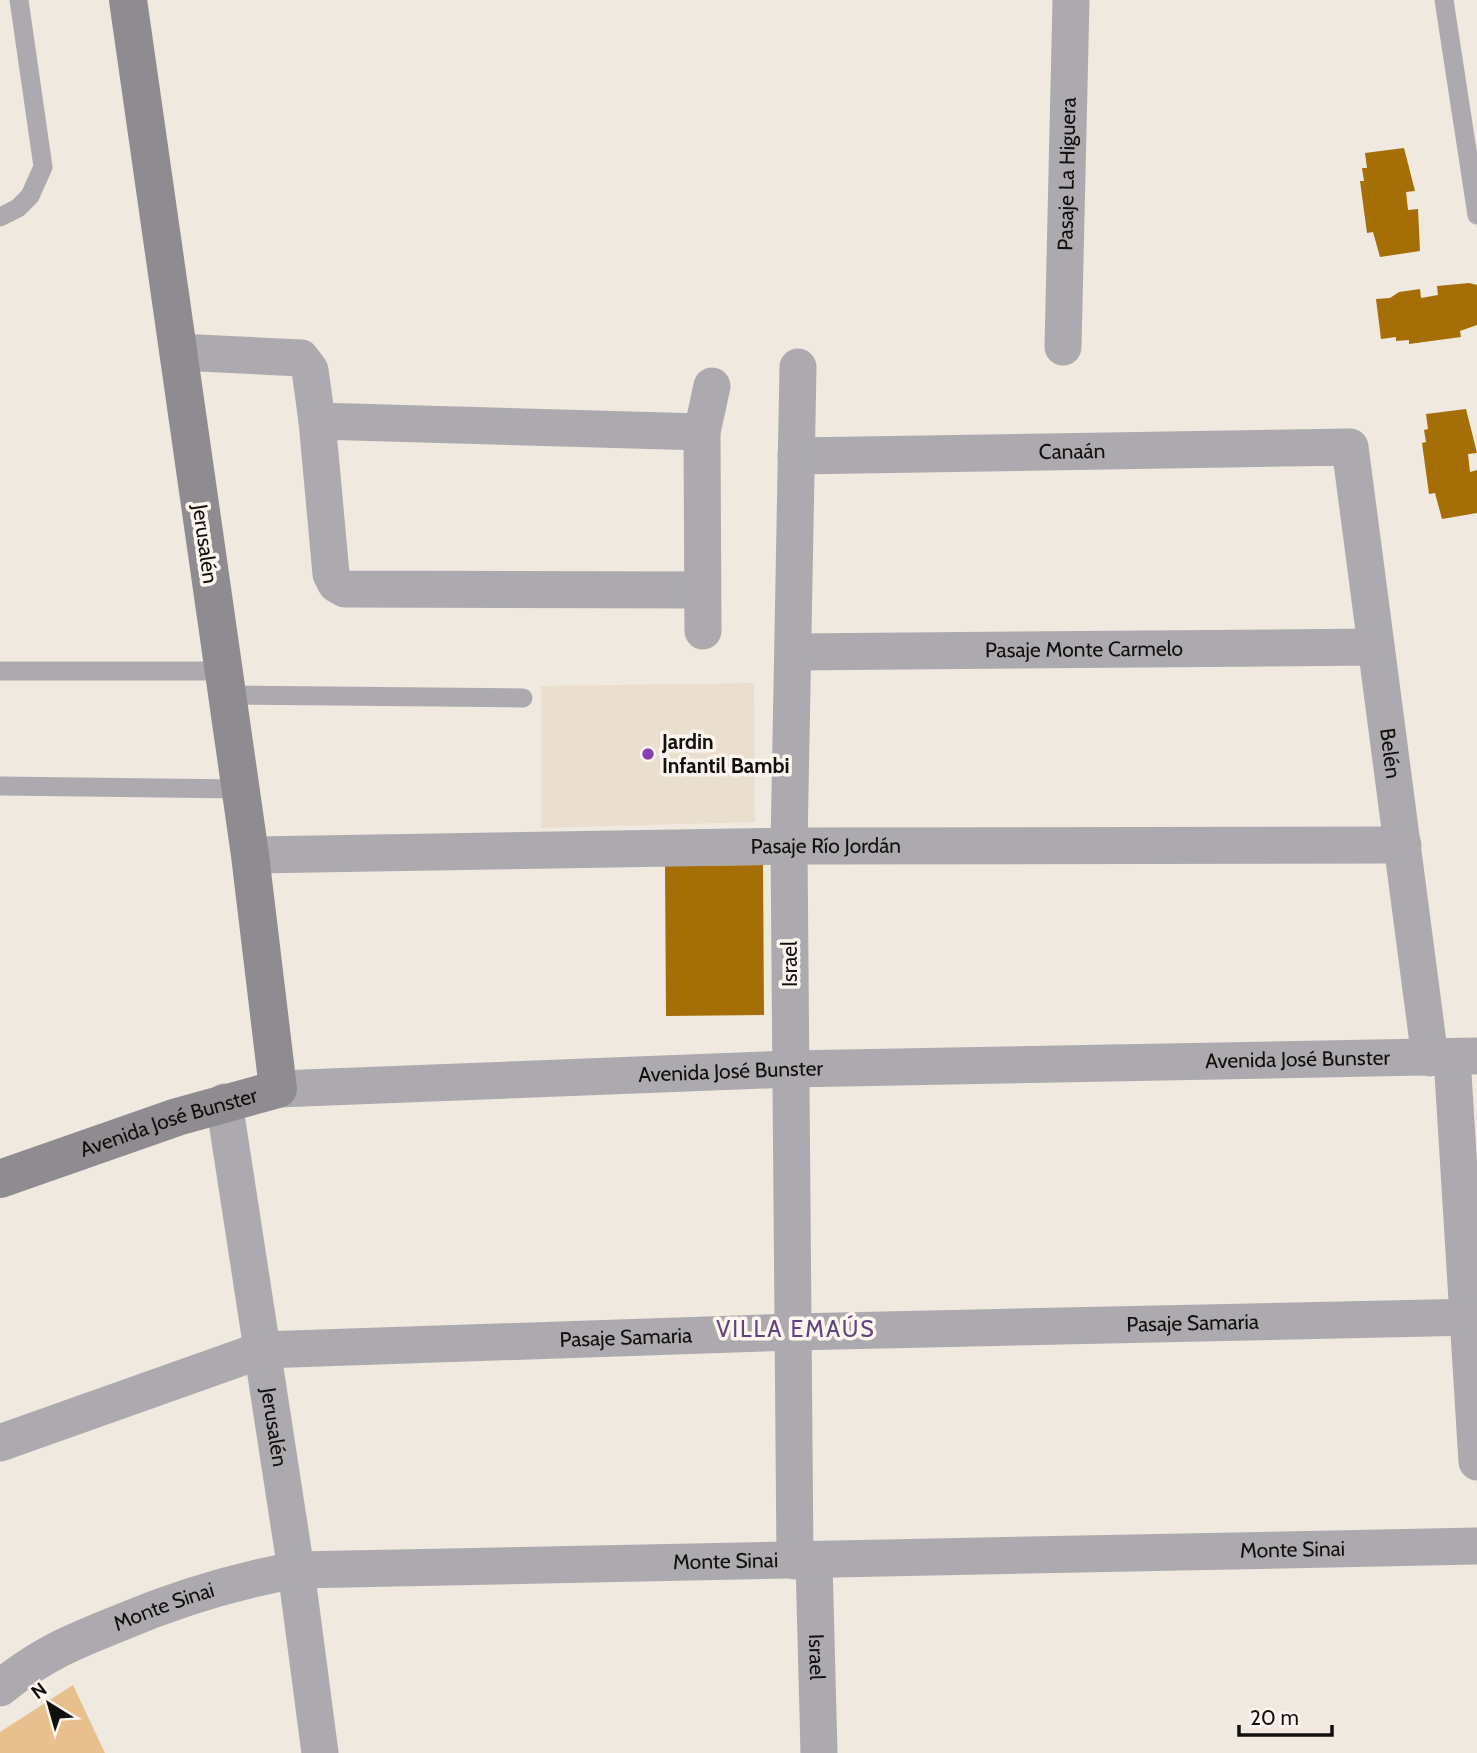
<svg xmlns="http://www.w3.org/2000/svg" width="1477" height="1753" font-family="Cabin,sans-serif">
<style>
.built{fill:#eadecf}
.green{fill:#e7c08d}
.building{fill:#a56e06}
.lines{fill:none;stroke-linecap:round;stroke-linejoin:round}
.lane{stroke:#acaaae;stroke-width:19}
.street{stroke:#acaaae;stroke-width:37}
.secondary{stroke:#8e8b91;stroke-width:38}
.poi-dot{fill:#8640b4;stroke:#fdf6ee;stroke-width:2.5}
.labels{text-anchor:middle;stroke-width:7;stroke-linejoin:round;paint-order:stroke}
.street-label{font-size:21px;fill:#12100d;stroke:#fdf6ee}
.poi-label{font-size:21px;font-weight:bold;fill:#12100d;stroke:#fdf6ee;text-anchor:start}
.neighbourhood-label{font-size:23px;letter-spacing:2px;fill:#64427d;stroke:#fdf6ee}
</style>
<rect width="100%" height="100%" fill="#f0e9e0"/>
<path class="built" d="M754,683L755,822L541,828V686Z"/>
<path class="green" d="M73,1685L105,1753H0V1732Z"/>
<path class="building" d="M1404,148L1415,191L1406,192L1408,210L1418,209L1420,251L1380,257L1373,232L1367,233L1360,181H1364L1362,168H1367L1365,153Z
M1469,283L1477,285V325L1460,331L1461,337L1409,344V340L1396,341V337L1381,339L1376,299L1390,298L1399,292L1420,289L1421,298L1438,295L1437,286Z
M1466,409L1477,453L1468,454L1470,472L1477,470V513L1442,519L1435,493L1429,494L1422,443L1426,442L1424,430L1428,429L1426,414Z
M763,865L764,1015L666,1016L665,866Z"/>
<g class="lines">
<path class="lane" d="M1444,0L1477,215
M0,217L18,208L30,196L43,167L19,0
M0,671H224
M227,695L523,698
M0,786L241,789"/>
<g class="street">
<path id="s1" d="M1063,347L1071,0"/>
<path d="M178,352L301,358L310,370L317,421"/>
<path id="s2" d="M796,456L1350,447L1430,1058"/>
<path d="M701,590L345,589L336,584L331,574L317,421L702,432"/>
<path d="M703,631L702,432L712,386"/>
<path id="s3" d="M794,652L1376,647"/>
<path id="s4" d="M250,855L789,846L1403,845"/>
<path d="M1452,1057L1477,1462"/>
<path id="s5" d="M278,1089L791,1069L1477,1056"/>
<path id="s6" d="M224,1102L296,1570L320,1753"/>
<path id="s7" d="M0,1443L262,1350L793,1332L1477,1317"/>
<path d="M795,1561L789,846L798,367"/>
<path id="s8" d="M814,1561L819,1753"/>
<path id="s9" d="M0,1688C42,1654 72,1642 122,1622C179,1598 235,1581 296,1570L1477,1546"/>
</g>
<path class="secondary" id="s10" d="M0,1179L177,1117L278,1089L250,855L128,0"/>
</g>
<circle class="poi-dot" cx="648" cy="754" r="7"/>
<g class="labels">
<g class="street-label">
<text dy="7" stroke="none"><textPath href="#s1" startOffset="173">Pasaje La Higuera</textPath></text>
<text dy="7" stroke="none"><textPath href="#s2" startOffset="276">Canaán</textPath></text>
<text transform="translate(205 544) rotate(82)" y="7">Jerusalén</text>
<text dy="7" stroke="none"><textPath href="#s3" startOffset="290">Pasaje Monte Carmelo</textPath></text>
<text dy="7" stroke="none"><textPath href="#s2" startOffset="863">Belén</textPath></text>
<text dy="7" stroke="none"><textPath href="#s4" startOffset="576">Pasaje Río Jordán</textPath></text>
<text transform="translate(790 964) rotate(-90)" y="7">Israel</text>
<text dy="7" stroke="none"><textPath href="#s5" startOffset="1020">Avenida José Bunster</textPath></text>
<text dy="7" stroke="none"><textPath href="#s5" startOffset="453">Avenida José Bunster</textPath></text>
<text dy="7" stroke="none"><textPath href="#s10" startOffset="178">Avenida José Bunster</textPath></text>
<text dy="7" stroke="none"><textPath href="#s7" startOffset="1209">Pasaje Samaria</textPath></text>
<text dy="7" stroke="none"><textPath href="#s7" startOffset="642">Pasaje Samaria</textPath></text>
<text dy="7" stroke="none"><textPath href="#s6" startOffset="329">Jerusalén</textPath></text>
<text dy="7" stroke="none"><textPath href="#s9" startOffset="1318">Monte Sinai</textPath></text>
<text dy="7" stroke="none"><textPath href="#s9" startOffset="751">Monte Sinai</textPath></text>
<text dy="7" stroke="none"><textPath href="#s9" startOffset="184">Monte Sinai</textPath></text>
<text dy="7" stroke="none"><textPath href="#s8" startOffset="96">Israel</textPath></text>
</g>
<g class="poi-label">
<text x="662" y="749">Jardin<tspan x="662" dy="24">Infantil Bambi</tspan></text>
</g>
<g class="neighbourhood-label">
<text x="796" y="1337">VILLA EMAÚS</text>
</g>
</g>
<g transform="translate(49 1704) rotate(323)" stroke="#fdf6ee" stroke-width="5" paint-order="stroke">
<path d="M0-5L12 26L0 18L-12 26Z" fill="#12100d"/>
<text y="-10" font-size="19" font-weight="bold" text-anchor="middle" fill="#12100d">N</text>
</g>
<path d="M1239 1725v10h93v-10" fill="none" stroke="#12100d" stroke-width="3.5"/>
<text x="1250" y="1725" font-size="21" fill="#12100d" stroke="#fdf6ee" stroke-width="5" paint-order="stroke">20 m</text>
</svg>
